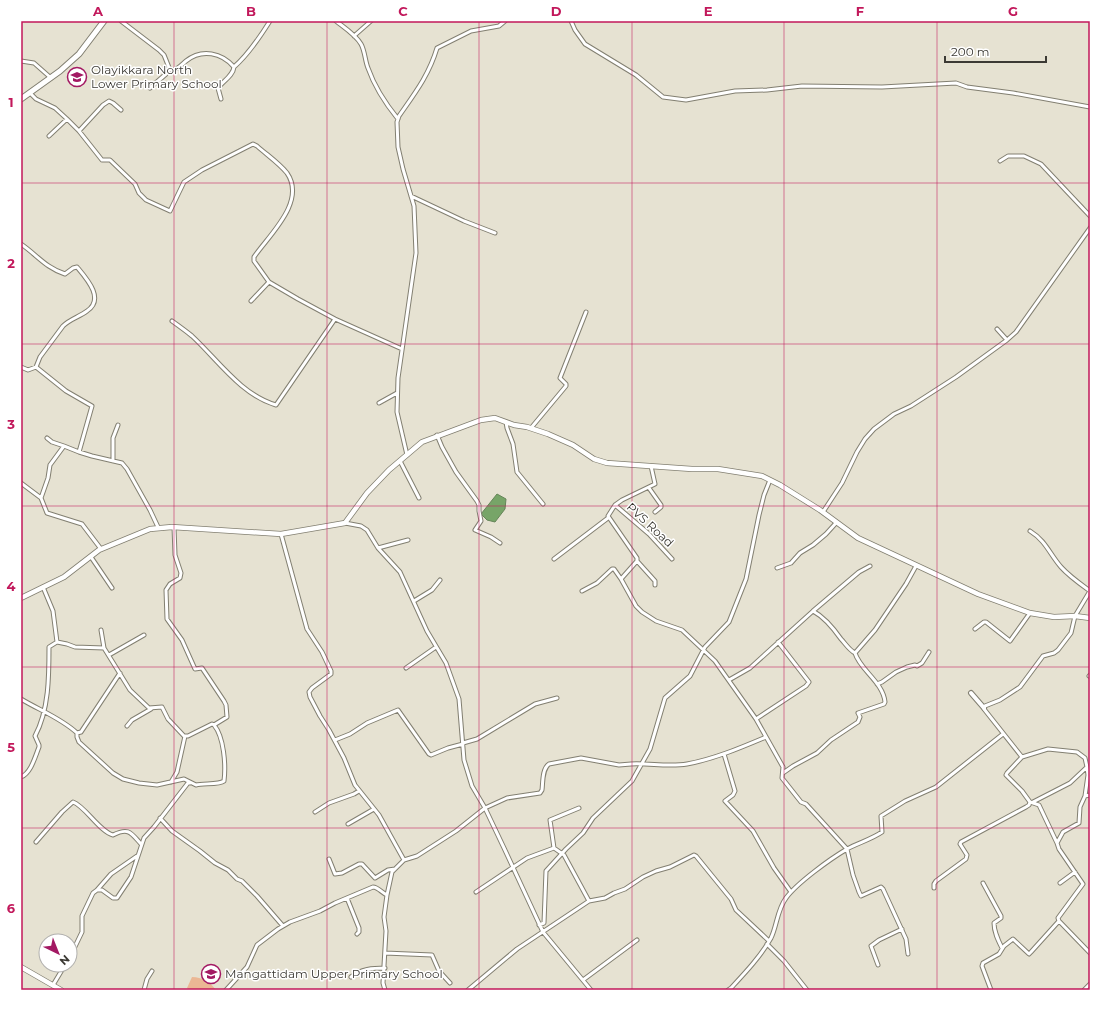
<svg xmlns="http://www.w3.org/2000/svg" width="1111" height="1011" font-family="Montserrat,sans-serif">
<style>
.green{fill:#ebb794}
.water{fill:#77a568;stroke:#658558}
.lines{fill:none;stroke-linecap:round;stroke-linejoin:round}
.minor-casing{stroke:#827f71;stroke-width:5}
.tertiary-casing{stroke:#827f71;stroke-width:6}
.secondary-casing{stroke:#827f71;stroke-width:6}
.primary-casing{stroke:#827f71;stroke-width:7}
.minor{stroke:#fff;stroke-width:3}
.tertiary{stroke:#fff;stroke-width:4}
.secondary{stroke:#fff;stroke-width:4.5}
.primary{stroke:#fff;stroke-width:5}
.grid{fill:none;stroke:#c2185b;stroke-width:1;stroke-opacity:0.55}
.labels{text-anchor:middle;stroke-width:3;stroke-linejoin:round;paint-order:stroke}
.poi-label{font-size:12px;fill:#3c3a34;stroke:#fff;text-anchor:start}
.street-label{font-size:12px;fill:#3c3a34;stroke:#fff}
.neatline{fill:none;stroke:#c2185b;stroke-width:1.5}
.grid-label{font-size:13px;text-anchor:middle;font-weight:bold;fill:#c2185b}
</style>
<rect width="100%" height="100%" fill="#e6e2d2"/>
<path class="green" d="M192,977C202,977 210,982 216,990H189L187,988Z"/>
<path class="water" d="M497,494L506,499L505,509L495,522L487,520L481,514Z"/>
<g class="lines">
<g class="minor-casing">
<path id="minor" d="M121,21L159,50L164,55L170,70C178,70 181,65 186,61C202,48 222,53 234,67C233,76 223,81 218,88L221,99
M336,21C345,28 356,35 361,44C365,51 365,61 368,68C375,88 385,103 398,119
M571,21L575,30L585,44L636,75L663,97L686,100L735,91L767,90L802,86L882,87L956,83L967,87L1013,93L1090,107
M354,36L371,21
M21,61L34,63L51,78
M234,67C248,55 260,37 270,21
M150,88L166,74L167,71L170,70
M30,93L36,99L55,108L67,119L79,131L102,160H110L135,184L139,193L146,200L170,211L184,182L202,170L253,144L257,146C267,155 279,163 287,173C307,202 268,236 254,257V261L269,282L298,299L335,319L402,349
M79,131L103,105L109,101L113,103L121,110
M49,136L67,119
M1000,161L1008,156H1024L1041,164L1090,216
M411,196L464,221L495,233
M21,244C37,255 46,268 65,274L73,268L77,267C87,279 105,299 87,311C79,317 70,319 63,326L40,357L36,367
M251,301L269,282
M172,321C179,326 186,331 192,336C217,359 241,395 276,405L335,319
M997,329L1007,340
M21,367L28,370L36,367L66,391L92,406L79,452L64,446L50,465L48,478L41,498L47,513L82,524L101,549
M379,403L397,393
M506,422L507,428L513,444L517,472L543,504
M531,428L566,386V384L560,378L586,312
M437,435L442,447L456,472L477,501L479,505V511L481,521L475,530L491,537L500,543
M47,438L52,442L64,446
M79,452L92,456L122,463L127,469L150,510L158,527
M407,455L397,412L398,378L416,253L414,206L403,169L398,147L397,122L399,116C415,93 429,75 437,48L471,31L499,26L505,21
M113,461V438L118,425
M400,461L419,498
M651,466L655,484L622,500L615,505L608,516L637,558V561L621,579L636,606L642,612L656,621L682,630L715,661L756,719L783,767L782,778L801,802L806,804L847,849L853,875L859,892L861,896L881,887L883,889L906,939L908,954
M21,483L41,498
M649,488L661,505V507L655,512
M615,505L649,534L672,559
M823,512L842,483L857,452L865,439L874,429L894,414L911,406L956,377L1007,340L1016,332L1090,228
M345,523L361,526L367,530L378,548L400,572L427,631L446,663L459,699L464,760L472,786L485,808L504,848L543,932L591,990
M174,527L175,555L181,573L180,578L170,584L166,590L167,619L182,640L195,669L202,668L224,701L226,705L227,717L214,725
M1030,531C1046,541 1049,553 1061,567C1069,576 1079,583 1090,591
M281,534L307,629L322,652L331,671V674L312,688L309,692L310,697L320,716L329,730L344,758L355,785L379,815L404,860
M378,548L408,540
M91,557L112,588
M554,559L608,518
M637,561L655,581V585
M777,568L791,563L800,553L813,545L826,534L836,523
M43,587L53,611L57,642
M582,591L597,583L612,569H614L621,579
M414,601L432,590L440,580
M813,611L859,572L870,566
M975,629L984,622H986L1010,641L1030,613
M101,630L104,648
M109,655L144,635
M406,668L436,647
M1089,676L1090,675
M729,680L750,668L813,611C824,617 834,629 841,639C845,643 849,650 855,653L875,630L906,584L916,566
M877,684L882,682L896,672L907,667L915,665L917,666L922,663L929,652
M21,699C39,710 61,718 77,733V737L79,742L113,773L123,779L139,783L157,785L184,779L196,785C203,783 219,785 224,781C226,765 224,737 214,725L212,724L188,736H184L168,719L162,707L149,708L130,690L104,648L75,647L67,644L57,642
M756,719L806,686L809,682L778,642
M127,726L132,720L151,709
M77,733L81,732L120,673
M335,740L350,734L367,723L398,710L429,754L431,755L448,748L463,744
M463,743L477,739L535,704L557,698
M724,754L735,791L733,795L725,801L753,831L774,868L791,892
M1022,757L1007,773L1006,775L1022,791L1030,802L1039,805L1057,843
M1087,767L1085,758L1077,752L1048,749L1022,757L984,709L985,706L1000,700L1020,687L1043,656L1054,653L1058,650L1071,633L1075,616L1090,591
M783,773L793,766L817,753L831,740L858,722L860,717L858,713L884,704L885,702C883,682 860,670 855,653
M21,777C31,773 35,757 39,747V745L35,736C49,710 49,676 49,647L57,642
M171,782L177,772L185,736
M1085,796L1080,807L1079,823L1063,832L1057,843L1059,849L1083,884L1058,918L1059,921L1090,953
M1033,802L1070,783L1087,767L1088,775L1085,796L1090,795
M579,808L550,820L554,848L564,855L589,901
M315,812L329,803L354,794L359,791
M160,818L172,831L200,851L215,863L228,870L237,879L242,881L257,896L283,926
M348,824L374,809
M36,842L62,812L73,802C85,806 100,832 113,835C129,827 131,833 141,844
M329,859L335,874L342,873L359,864H362L375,878L388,870L395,869
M983,883L1001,916V918L994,923C994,932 998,940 1002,948
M1060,883L1075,872
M934,888V884L936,881L966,859L967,855L960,844L961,842L1026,807L1029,805L1030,802
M97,890L111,874L137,856
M476,892L527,858L554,848
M347,898L359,928V932L357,934
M539,925L544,923L546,871L566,849L583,833L593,818L632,781L650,749L665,698L690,676L705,647L729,622L746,579L759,515L764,495L770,480
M767,944L784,961L807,990
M385,953L432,955L439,971L450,983
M70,957L82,932V916L93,893L97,890H102L113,898H117L131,877L144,838L154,827L188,783H190
M878,965L871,946L879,940L902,929
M351,977C361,969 373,968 385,968
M583,980L637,940
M53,985L65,965
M144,990L147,979L152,971
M226,990L247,967L257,945L278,929L290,922L320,911L335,903L373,887C378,887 382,893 387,895
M385,990L383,983L386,931L384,917L387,895L392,872L404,860L417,856L456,831L485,808L507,798L540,793L542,790C543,782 542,769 549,764L581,758L619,765L631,764C649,763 669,767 687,764C714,759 740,748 766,737
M468,990L517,949L589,901L605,898L614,893L625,889L643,877L656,871L670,867L694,855L696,856L731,899L736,910L769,941
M728,990L731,988C745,973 761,956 771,938C777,926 777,910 786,898C797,883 830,859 847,849C858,843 872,839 882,832L881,816L905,801L936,787L1003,734
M991,990L982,966L983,963L999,954L1004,946L1013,939L1029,954L1031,952L1059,921
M1084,990L1090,984"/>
</g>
<g class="tertiary-casing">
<path id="tertiary" d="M971,693L984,708"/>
</g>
<g class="secondary-casing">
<path id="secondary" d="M21,598L64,577L99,550L150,529L172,527L281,534L345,523L367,493L389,470L422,442L481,420L495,418L514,425L527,427L548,434L573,445L594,459L607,463L692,469H718L762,476L780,485L820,510L858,538L978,594L1030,613L1054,617L1075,616L1090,618
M21,967L61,990"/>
</g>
<g class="primary-casing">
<path id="primary" d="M21,99L60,71L79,54L104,21"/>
</g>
<use href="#minor" class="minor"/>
<use href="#tertiary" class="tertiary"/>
<use href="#secondary" class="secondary"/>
<use href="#primary" class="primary"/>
</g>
<path class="grid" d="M174,21V990M327,21V990M479,21V990M632,21V990M784,21V990M937,21V990M21,183H1090M21,344H1090M21,506H1090M21,667H1090M21,828H1090"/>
<defs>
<g id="school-ring" transform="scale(1)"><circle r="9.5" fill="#fff" stroke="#a31963" stroke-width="1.5"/><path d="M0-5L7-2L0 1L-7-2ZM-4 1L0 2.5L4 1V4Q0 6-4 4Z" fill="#a31963"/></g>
</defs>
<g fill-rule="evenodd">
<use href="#school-ring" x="77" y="77"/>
<use href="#school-ring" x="211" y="974"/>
</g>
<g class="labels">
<g class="poi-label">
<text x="91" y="74">Olayikkara North<tspan x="91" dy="14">Lower Primary School</tspan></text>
<text x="225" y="978">Mangattidam Upper Primary School</text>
</g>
<g class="street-label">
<text transform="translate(650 525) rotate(43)" y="4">PVS Road</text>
</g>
</g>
<rect width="1111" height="1011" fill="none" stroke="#ffffff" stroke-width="44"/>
<g transform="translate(58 953) rotate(137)"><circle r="19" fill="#ffffff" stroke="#b1b0ae"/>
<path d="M0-3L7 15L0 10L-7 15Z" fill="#a31963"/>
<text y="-6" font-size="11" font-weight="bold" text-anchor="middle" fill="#3c3a34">N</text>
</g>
<path d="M945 56v6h101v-6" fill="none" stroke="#3c3a34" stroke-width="2"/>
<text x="951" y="56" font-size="12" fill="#3c3a34" stroke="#ffffff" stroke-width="3" paint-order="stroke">200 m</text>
<rect x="22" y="22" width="1067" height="967" class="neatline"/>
<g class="grid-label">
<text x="98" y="16">A</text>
<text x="251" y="16">B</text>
<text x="403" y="16">C</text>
<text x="556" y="16">D</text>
<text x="708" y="16">E</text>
<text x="860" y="16">F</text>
<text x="1013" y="16">G</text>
<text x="11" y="107">1</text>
<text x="11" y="268">2</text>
<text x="11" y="429">3</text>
<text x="11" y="591">4</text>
<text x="11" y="752">5</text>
<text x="11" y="913">6</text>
</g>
</svg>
